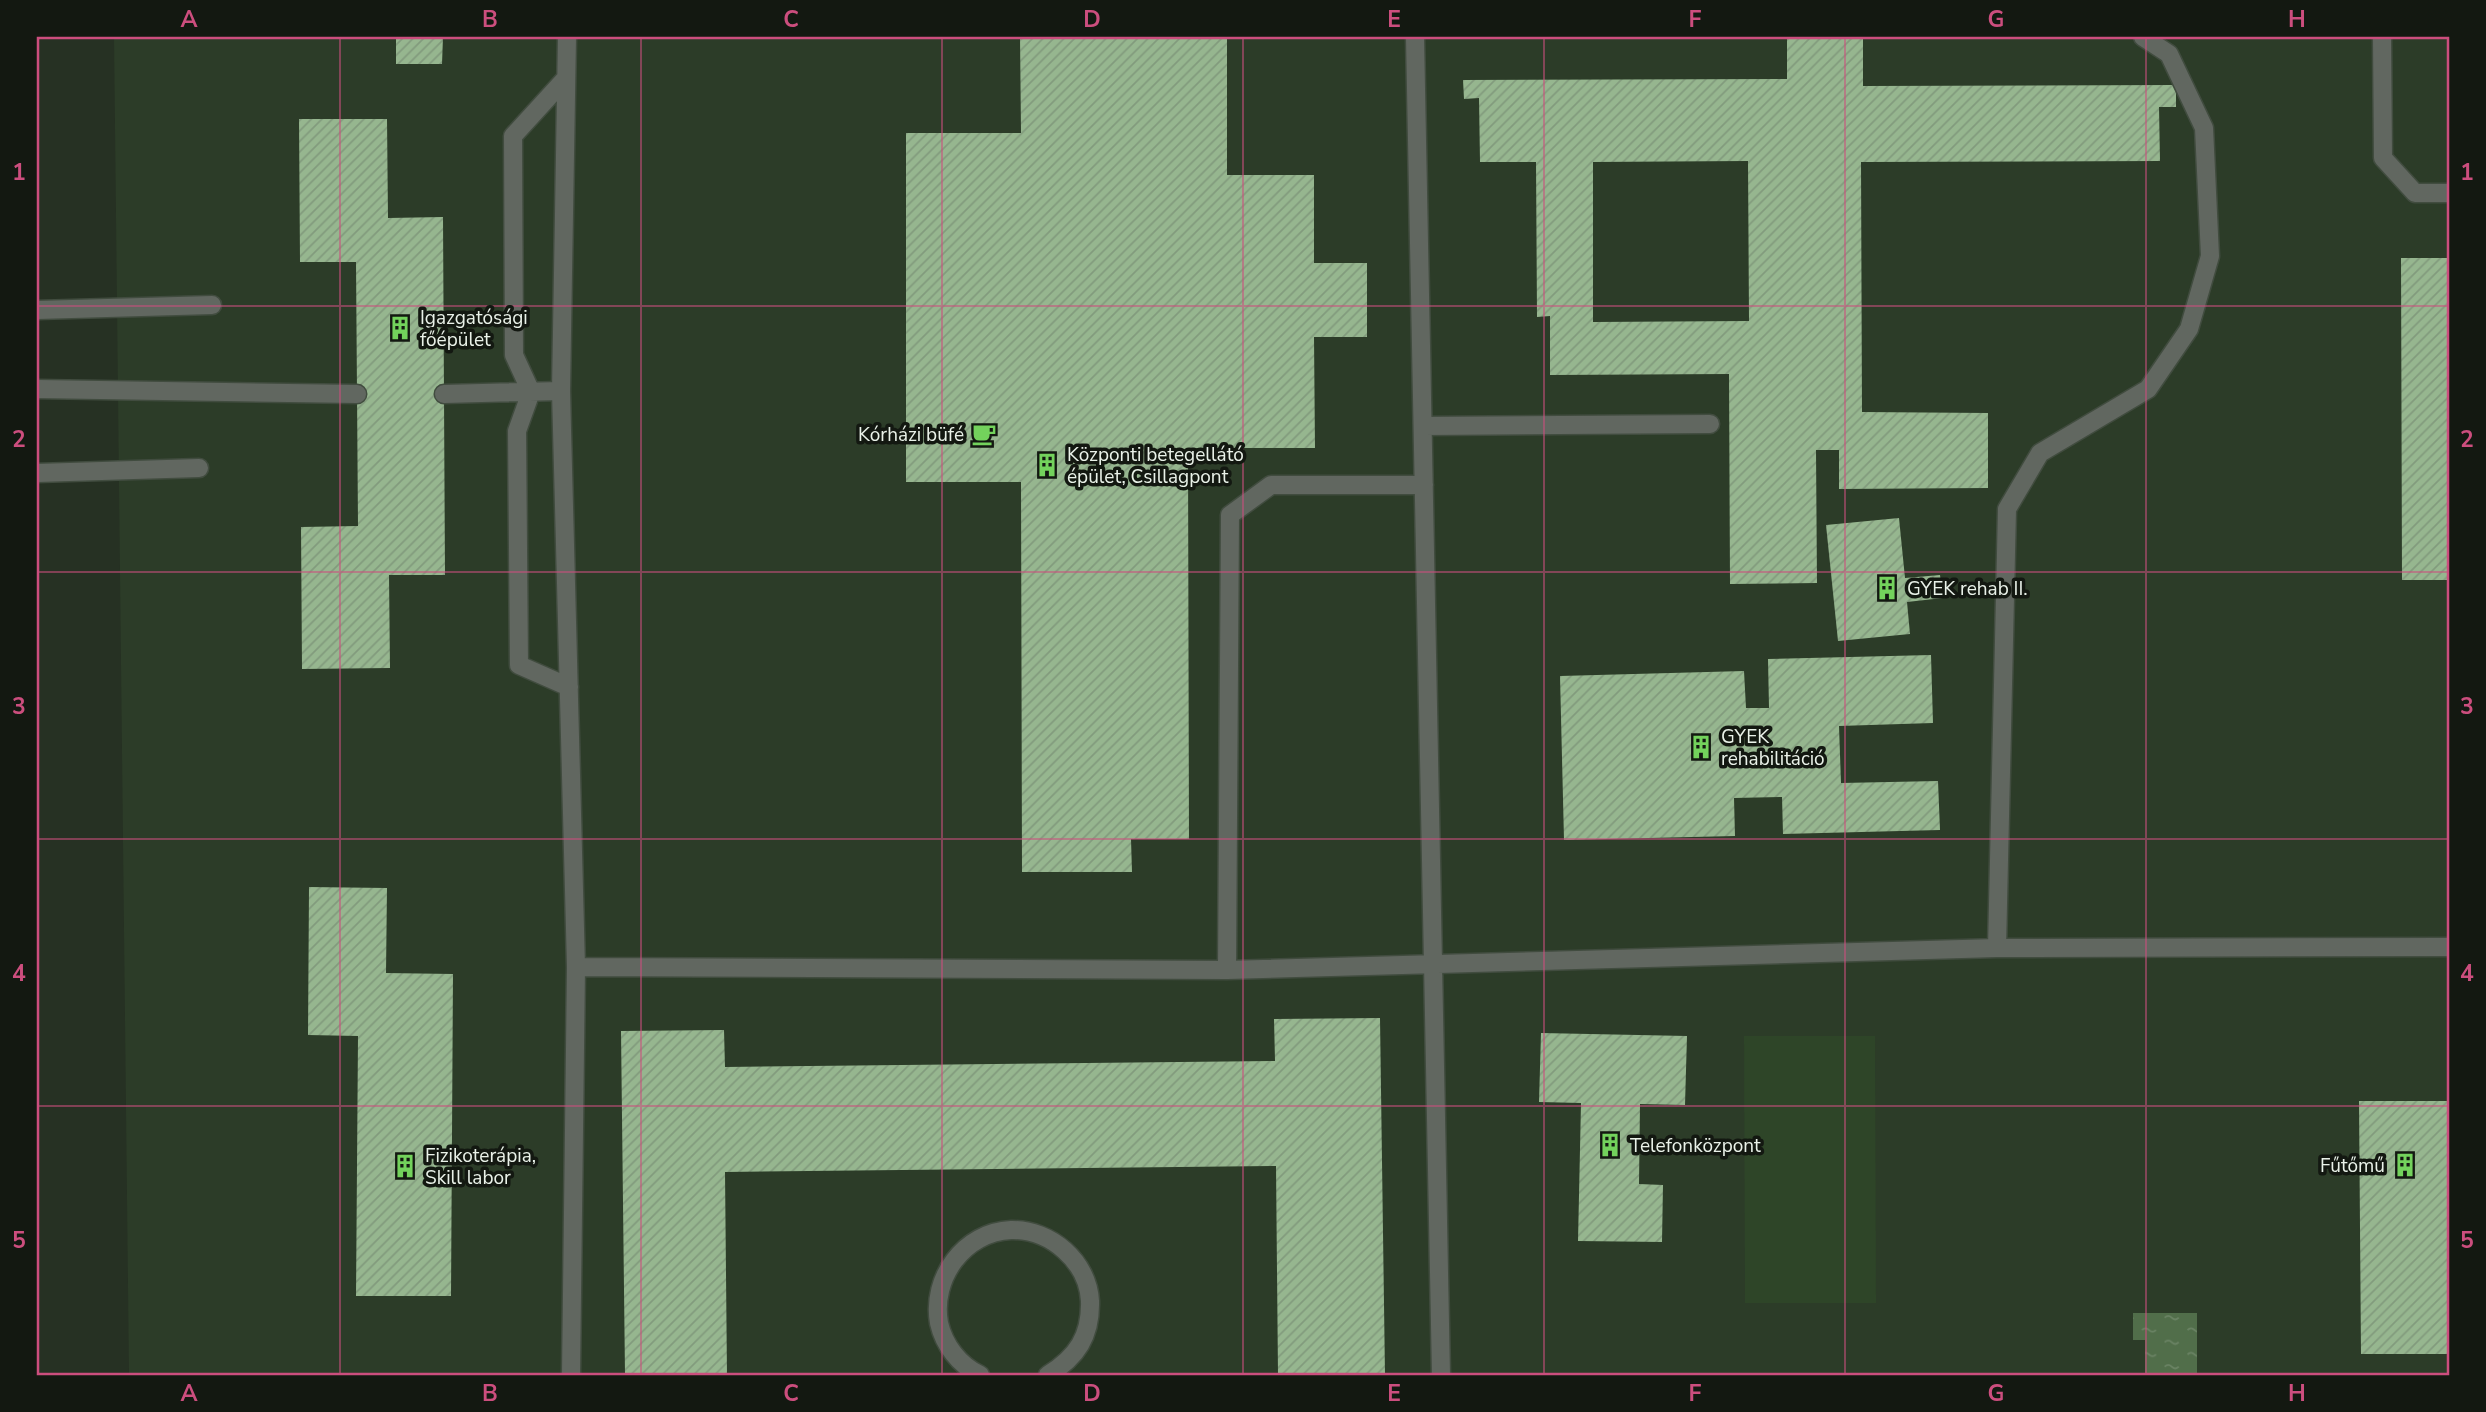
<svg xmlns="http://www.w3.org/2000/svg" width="2486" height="1412" font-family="'Nunito Sans',sans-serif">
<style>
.built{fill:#2c3c28}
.grass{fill:#2e4528}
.water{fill:url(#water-ripples)}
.building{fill:url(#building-hatch);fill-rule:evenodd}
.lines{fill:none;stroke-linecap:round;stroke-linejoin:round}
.lane-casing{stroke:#414c3f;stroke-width:21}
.lane{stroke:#616760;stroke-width:18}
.grid{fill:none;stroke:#cc4e7e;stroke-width:2;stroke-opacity:0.55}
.labels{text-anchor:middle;stroke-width:7;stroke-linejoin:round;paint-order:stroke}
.poi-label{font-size:19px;fill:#eaf2e9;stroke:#131811;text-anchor:start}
.neatline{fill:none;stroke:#cc4e7e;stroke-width:2.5}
.grid-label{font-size:23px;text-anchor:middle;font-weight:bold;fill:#cc4e7e}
</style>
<defs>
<pattern id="water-ripples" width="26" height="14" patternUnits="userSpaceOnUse" patternTransform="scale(1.75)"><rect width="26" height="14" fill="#516e4a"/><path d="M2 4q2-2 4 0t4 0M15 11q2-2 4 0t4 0" fill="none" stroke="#6a8364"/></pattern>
<pattern id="building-hatch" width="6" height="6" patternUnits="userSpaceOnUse" patternTransform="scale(1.75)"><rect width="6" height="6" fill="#96b68f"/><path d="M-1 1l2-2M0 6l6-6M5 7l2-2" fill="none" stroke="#829b7d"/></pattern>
</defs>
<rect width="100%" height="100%" fill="#263123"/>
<path class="built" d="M114,37H2449V1375H129Z"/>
<path class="grass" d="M1744,1036H1875L1876,1303H1745Z"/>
<path class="water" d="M2133,1313H2197V1375H2145V1340H2133Z"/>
<path class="building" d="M396,37H443L442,64H396Z
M1020,37H1227V175H1314V263H1367V337H1314L1315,448H1188L1189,839H1131L1132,872H1022L1021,482H906V133H1021Z
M1787,37H1863V86L2176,85V107H2159L2160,161L1861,162L1862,412L1988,413V488L1839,489V450H1816L1817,583L1730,584L1729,374L1550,375V316L1537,317L1536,162H1480L1479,98L1464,99L1463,80L1787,79ZM1748,161L1749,321L1593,322V162Z
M299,119H387L388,218L443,217L445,575H389L390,668L302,669L301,527L358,526L356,262H300Z
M2401,258H2449V580H2402Z
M1899,518L1905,578L1940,575L1943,598L1907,602L1910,634L1838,641L1826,525Z
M1931,655L1933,723L1839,726L1841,783L1938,781L1940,830L1783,834L1782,797L1734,798L1735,836L1564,840L1560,676L1744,671L1746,708H1769L1768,659Z
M309,887L387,888L386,973L453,974L451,1296H356L358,1036L308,1035Z
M1380,1018L1385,1375H1278L1276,1166L725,1172L727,1375H625L621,1031L724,1030L725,1067L1275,1061L1274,1019Z
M1541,1033L1687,1036L1685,1105L1640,1104L1639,1184L1663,1185L1662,1242L1578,1241L1581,1103L1539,1102Z
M2359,1101H2449V1354H2361Z"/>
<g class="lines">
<g class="lane-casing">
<path id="lane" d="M567,37L561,391L576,967L571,1375
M1415,37L1441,1375
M2382,37L2383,158L2415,193H2449
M566,78L513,136L514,355L531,392L517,431L519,665L569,687
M37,310L212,305
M37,389L357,394
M444,394L561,391
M1423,426L1710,424
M37,473L199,468
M1997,948L2007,509L2040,453L2148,389L2189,329L2210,256L2204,128L2169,54L2143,37
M576,967L1227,970L1997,948L2449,947
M1227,970L1230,515L1271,485H1424
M980,1375C959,1365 944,1345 939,1323C931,1278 964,1232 1011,1230C1051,1229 1088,1262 1090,1301C1091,1336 1077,1357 1048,1375"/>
</g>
<use href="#lane" class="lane"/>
</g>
<path class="grid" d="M340,37V1375M641,37V1375M942,37V1375M1243,37V1375M1544,37V1375M1845,37V1375M2146,37V1375M37,306H2449M37,572H2449M37,839H2449M37,1106H2449"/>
<defs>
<g id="building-bare" transform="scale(1.89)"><path d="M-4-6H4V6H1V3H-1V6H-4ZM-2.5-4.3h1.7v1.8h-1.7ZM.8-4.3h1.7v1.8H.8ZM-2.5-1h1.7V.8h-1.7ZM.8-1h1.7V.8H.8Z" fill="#73d25c" stroke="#131811" stroke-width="2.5" paint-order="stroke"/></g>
<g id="cafe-bare" transform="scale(1.89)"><path d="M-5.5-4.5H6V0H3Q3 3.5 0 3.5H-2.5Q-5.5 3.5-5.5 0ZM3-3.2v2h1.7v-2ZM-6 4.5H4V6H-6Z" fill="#73d25c" stroke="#131811" stroke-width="2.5" paint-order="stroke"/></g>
</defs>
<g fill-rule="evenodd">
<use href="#building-bare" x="400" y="328"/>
<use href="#cafe-bare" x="984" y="434"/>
<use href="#building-bare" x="1047" y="465"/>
<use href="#building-bare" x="1887" y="588"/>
<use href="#building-bare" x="1701" y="747"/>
<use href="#building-bare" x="1610" y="1145"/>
<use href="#building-bare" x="2405" y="1165"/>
<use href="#building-bare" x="405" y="1166"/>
</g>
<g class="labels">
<g class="poi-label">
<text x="420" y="324">Igazgatósági<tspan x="420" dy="22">főépület</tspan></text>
<text x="964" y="441" text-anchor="end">Kórházi büfé</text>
<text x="1067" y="461">Központi betegellátó<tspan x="1067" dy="22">épület, Csillagpont</tspan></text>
<text x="1907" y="595">GYEK rehab II.</text>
<text x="1721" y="743">GYEK<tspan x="1721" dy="22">rehabilitáció</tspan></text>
<text x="1630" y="1152">Telefonközpont</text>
<text x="425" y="1162">Fizikoterápia,<tspan x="425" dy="22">Skill labor</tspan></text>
<text x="2385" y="1172" text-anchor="end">Fűtőmű</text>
</g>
</g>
<rect width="2486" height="1412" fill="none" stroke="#131811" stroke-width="77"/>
<rect x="38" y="38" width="2410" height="1336" class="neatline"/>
<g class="grid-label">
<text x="189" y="27">A</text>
<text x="490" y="27">B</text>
<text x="791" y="27">C</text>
<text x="1092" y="27">D</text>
<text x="1394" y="27">E</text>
<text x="1695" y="27">F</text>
<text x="1996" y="27">G</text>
<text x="2297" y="27">H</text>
<text x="19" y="180">1</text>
<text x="2467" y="180">1</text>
<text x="19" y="447">2</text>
<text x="2467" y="447">2</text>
<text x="19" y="714">3</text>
<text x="2467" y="714">3</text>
<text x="19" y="981">4</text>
<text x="2467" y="981">4</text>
<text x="19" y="1248">5</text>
<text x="2467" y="1248">5</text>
<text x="189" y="1401">A</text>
<text x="490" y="1401">B</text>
<text x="791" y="1401">C</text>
<text x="1092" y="1401">D</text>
<text x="1394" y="1401">E</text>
<text x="1695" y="1401">F</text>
<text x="1996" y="1401">G</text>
<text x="2297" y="1401">H</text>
</g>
</svg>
